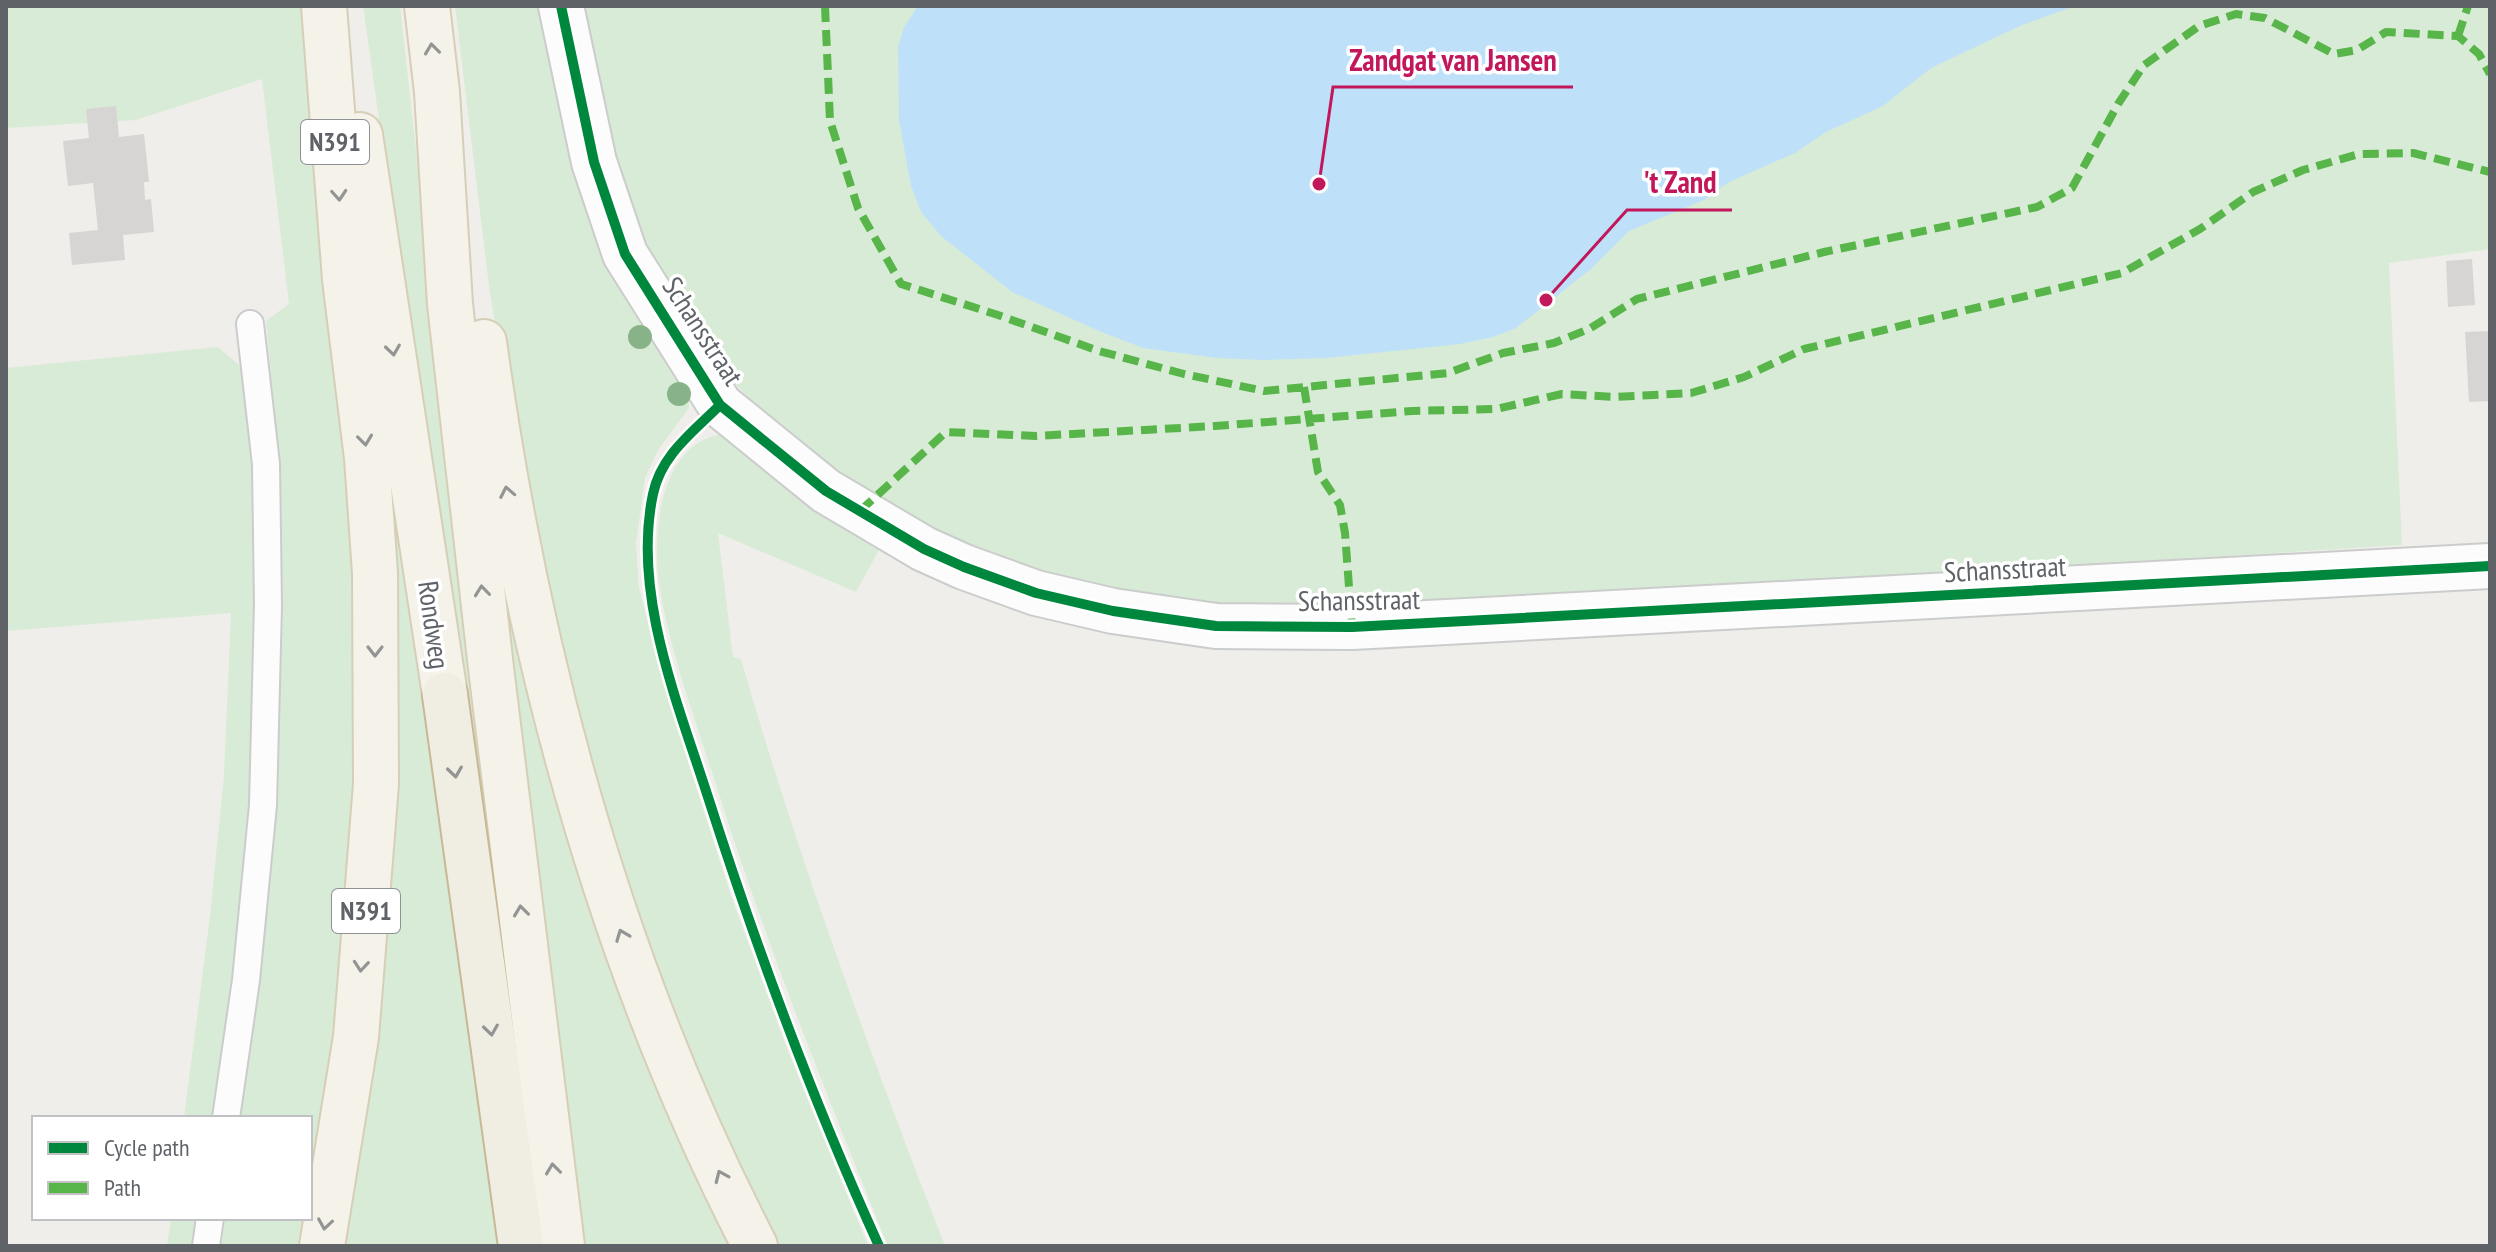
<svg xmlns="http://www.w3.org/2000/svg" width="2496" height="1252" font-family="'PT Sans Narrow',sans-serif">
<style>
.green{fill:#d8ebd6}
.water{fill:#bfe0f9}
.building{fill:#d6d5d3}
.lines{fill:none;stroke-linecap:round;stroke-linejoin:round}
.lane-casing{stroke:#cbcccc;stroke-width:30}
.street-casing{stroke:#cbcccc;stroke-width:48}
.primary-casing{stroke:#d7ceb8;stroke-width:48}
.highway-casing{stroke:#c8b996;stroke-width:48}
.lane{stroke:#fdfcfc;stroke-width:26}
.street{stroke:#fdfcfc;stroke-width:44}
.primary{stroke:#f4f2e9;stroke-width:44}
.highway{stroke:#f0ede3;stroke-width:44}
.quiet{stroke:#58b549;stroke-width:8;stroke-dasharray:16 8;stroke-linecap:butt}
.cycleway-casing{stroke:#fff;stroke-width:15}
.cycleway{stroke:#00873e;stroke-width:10}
.tree{fill:#88b388}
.oneway{stroke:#939595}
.oneway2{stroke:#929393}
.labels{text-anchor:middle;stroke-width:7;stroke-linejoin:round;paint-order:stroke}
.shield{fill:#fff;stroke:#8f9295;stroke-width:2}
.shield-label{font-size:26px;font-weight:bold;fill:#5f6368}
.street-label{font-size:28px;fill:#5f6368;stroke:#fff}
.leader{fill:none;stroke:#c2185b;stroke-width:3}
.callout-dot{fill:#c2185b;stroke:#fff;stroke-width:3}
.callout-label{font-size:30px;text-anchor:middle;font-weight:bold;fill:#c2185b;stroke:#fff;stroke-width:7;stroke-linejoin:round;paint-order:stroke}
</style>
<rect width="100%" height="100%" fill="#efeeea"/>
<path class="green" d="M6,6H301L322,169L330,271L347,387L360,584L363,730L357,895L345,1026L305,1246H221L225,1218H310V1118H239L257,985L274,807L282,621L281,484L266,321L289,304L262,79L136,120L6,128Z
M363,6H400L538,1246Z
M455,6H545L689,386V408L658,450L645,478L636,543L639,588L668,699L730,893L788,1051L868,1246H771L704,1104L582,772L510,417L489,286Z
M579,6H2490V249L2389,263L2402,545L1373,610L1208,611L1064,583L938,536L805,455L705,353L662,279L616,176Z
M363,278L506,1246H338L371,1044Z
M218,347L239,365L247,400L255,477L256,608L249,798L235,982L214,1118H184L210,916L224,775L231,613L6,631V368Z
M731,434L881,546L856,592L718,533L733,657L741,659C798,858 870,1053 945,1246H888C825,1091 763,936 713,775C693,713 669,648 659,583C652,529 661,434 731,434Z
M495,522L736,1246H582Z
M171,1218H199L195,1246H167Z"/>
<path class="water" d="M918,6H2075L2022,25L1931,68L1883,106L1826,132L1795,153L1729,182L1704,200L1629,231L1592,268L1516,328L1493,337L1460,344L1327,358L1264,360L1217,358L1143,348L1099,331L1012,292L941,236L921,212L911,186L899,120L898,47L904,27Z"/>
<path class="building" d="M116,106L119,137L144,134L149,182H144L145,200L151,199L154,232L123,235L125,260L72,265L69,233L98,230L93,183L68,186L63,141L89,138L86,109Z
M2472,259L2475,305L2448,307L2446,261Z
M2490,331V401L2469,402L2465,332Z"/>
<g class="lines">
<g class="lane-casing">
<path id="lane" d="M226,1118L246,980L263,805L268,605L266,464L250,324
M206,1246L210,1218"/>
</g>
<g class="street-casing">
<path id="street" d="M561,6L594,162L625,254L720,405L826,491L924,549L964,567L1036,593L1113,611L1216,626L1352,627L2490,566"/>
</g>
<g class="primary-casing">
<path id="primary" d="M427,6L437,92L450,304L491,668L562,1246
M360,135L445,695
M484,342C527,655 609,964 755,1246
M322,1246L356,1037L376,784L375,573L367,458L345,279L324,6"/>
</g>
<g class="highway-casing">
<path id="highway" d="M445,695L521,1246"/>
</g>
<use href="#lane" class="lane"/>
<use href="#street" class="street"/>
<use href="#primary" class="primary"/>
<use href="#highway" class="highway"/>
<path class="quiet" d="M825,6L830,121L858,208L901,284L998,315L1099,351L1184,374L1264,391L1448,373L1503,353L1554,343L1589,329L1637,299L1824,252L2037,207L2072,188L2118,104L2144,65L2199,26L2236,14L2265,18L2334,54L2357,50L2386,32L2458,36L2479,54L2490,74
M2458,36L2468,6
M1304,387L1318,472L1340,505L1345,533L1352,627
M860,511L946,432L1036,436L1215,426L1412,411L1496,409L1562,394L1615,397L1691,393L1744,377L1804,349L2122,273L2200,229L2253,192L2303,170L2359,154L2413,153L2490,172"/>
<g class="cycleway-casing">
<path id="cycleway" d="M561,6L594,162L625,254L720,405L826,491L924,549L964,567L1036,593L1113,611L1216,626L1352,627L2490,566
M720,405C693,432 661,455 653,494C632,593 677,701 707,794C756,947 812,1099 879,1246"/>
</g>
<use href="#cycleway" class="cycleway"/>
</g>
<g class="tree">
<circle cx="640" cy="337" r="12"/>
<circle cx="679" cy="394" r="12"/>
</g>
<defs><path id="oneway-chevron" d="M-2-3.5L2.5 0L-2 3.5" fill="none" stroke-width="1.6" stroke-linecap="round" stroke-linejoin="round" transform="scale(2)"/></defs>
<g class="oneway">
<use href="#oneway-chevron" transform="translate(432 49) rotate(-97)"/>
<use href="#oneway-chevron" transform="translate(339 195) rotate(86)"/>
<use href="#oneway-chevron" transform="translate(393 350) rotate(82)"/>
<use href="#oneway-chevron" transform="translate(365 440) rotate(83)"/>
<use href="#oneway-chevron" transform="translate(507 492) rotate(-101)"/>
<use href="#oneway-chevron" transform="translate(482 591) rotate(-96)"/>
<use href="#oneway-chevron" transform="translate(375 651) rotate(90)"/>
<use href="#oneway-chevron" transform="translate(521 911) rotate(-97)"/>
<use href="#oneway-chevron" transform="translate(622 935) rotate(-111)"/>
<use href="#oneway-chevron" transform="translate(361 966) rotate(95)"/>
<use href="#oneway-chevron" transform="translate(553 1169) rotate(-97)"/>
<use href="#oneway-chevron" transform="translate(721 1176) rotate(-114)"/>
<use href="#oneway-chevron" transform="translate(325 1224) rotate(99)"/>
</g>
<g class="oneway2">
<use href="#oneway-chevron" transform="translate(455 772) rotate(82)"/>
<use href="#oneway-chevron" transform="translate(491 1030) rotate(82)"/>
</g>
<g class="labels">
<g class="shield">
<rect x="301" y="120" width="68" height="44" rx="6"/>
<rect x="332" y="889" width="68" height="44" rx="6"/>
</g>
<g class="shield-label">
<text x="335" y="151">N391</text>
<text x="366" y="920">N391</text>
</g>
<g class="street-label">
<text transform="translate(703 331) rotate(57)" y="10">Schansstraat</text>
<text transform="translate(2005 569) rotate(-3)" y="10">Schansstraat</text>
<text transform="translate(1359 600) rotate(-1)" y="10">Schansstraat</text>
<text transform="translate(434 625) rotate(82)" y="10">Rondweg</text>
</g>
</g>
<path class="leader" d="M1319 184L1333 87H1573M1546 300L1627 210H1732"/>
<g class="callout-dot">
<circle cx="1319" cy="184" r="8"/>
<circle cx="1546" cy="300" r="8"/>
</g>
<g class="callout-label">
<text x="1453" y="71">Zandgat van Jansen</text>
<text x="1680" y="193">'t Zand</text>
</g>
<rect width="2496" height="1252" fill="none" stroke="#5f6368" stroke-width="16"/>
<rect x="32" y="1116" width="280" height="104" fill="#ffffff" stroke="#bfc1c3" stroke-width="2"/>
<rect x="48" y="1142" width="40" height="12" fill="#00873e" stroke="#bfc1c3" stroke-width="2"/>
<text x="104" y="1156" font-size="24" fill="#5f6368">Cycle path</text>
<rect x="48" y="1182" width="40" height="12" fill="#58b549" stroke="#bfc1c3" stroke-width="2"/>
<text x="104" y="1196" font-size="24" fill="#5f6368">Path</text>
</svg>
